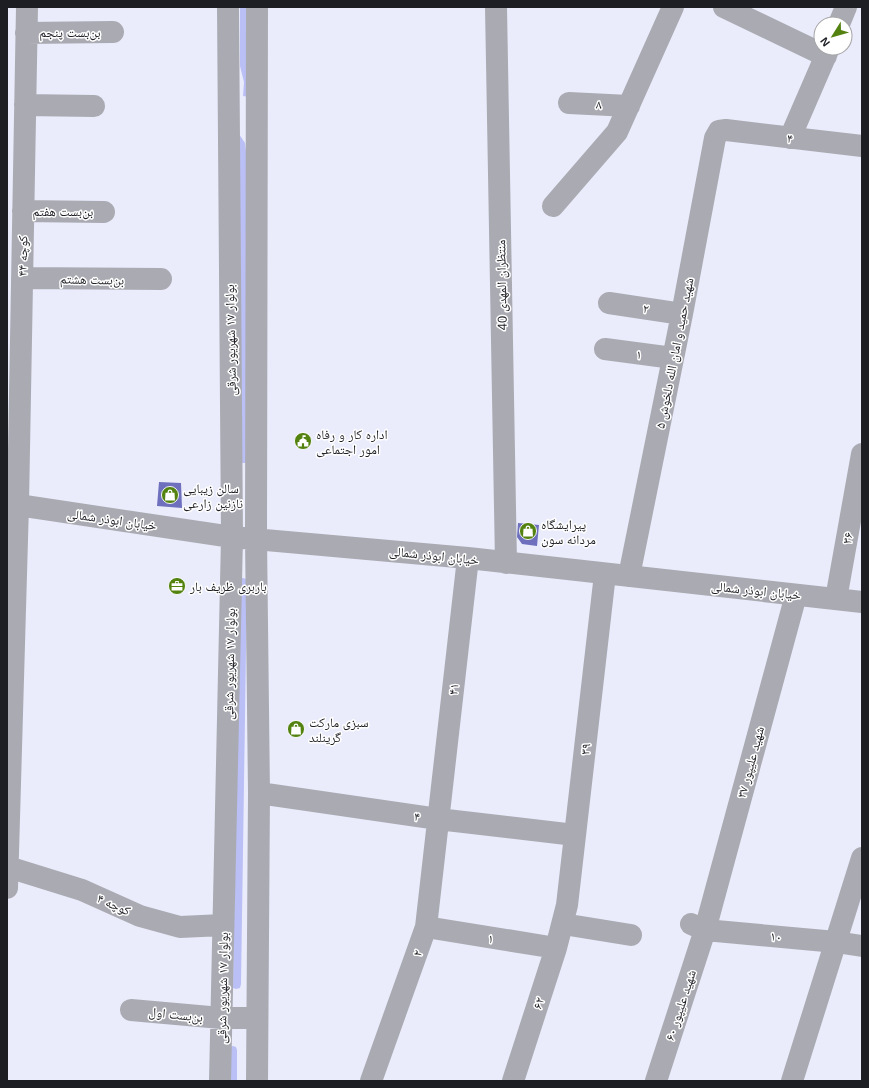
<svg xmlns="http://www.w3.org/2000/svg" width="869" height="1088" font-family="Helvetica,'Noto Naskh Arabic',sans-serif">
<style>
.green{fill:#babff6}
.building{fill:#6e70bd}
.lines{fill:none;stroke-linecap:round;stroke-linejoin:round}
.minor{stroke:#aaabb2;stroke-width:22}
.labels{text-anchor:middle;stroke-width:3;stroke-linejoin:round;paint-order:stroke}
.street-label{font-size:13px;fill:#1d1e24;stroke:#fff}
.poi-label{font-size:13px;fill:#1d1e24;stroke:#fff;text-anchor:start}
</style>
<rect width="100%" height="100%" fill="#eaecfc"/>
<path class="green" d="M240,7H249V97L243,96L244,82L240,66Z
M239,134L245,143L246,151L247,461L245,463H242Z
M243,578L246,579L247,583L241,984L240,988L236,989L233,988L239,579Z
M233,1046L236,1047L237,1050V1081H228L230,1047Z"/>
<path class="building" d="M159,482L181,483L182,508L157,506Z
M518,523L539,525L537,546L522,544L517,537Z"/>
<g class="lines">
<path class="minor" d="M496,7L506,563
M724,7L826,56
M839,24L846,7
M26,33L113,32
M569,103L629,106
M25,105L94,106
M790,138L829,48
M553,206L617,132L673,7
M23,211L104,212
M22,278L161,279
M609,303L682,314
M605,349L673,358
M7,506L18,505L232,537L468,558L862,602
M629,576L682,314L715,138L719,131L726,130L862,146
M836,599L862,454
M259,793L438,819L575,835
M8,867L82,890L140,916L180,927L223,925
M7,888L18,505L27,7
M563,924L631,935
M691,924L705,930L836,942L862,946
M426,927L556,948
M131,1010L221,1018H257
M220,1081L232,537L228,7
M257,1081L259,793L256,538L257,7
M371,1081L426,927L468,558
M513,1081L556,948L567,905L605,574
M656,1081L705,930L796,595
M792,1081L862,858"/>
</g>
<defs>
<g id="civic-disc" transform="scale(0.9)"><circle r="9.5" fill="#538211" stroke="#fff"/><path d="M-.6-6.5H3V-4.5H.6V-3L4-1V1h2V6H-6V1h2V-1L-.6-3ZM-1.2 2.5V6h2.4V2.5Z" fill="#fff"/></g>
<g id="shop-disc" transform="scale(0.9)"><circle r="9.5" fill="#538211" stroke="#fff"/><path d="M-5-2.5h2.3a2.7 3.5 0 0 1 5.4 0H5L5.5 6h-11ZM-1.5-2.5h3a1.5 2.3 0 0 0-3 0Z" fill="#fff"/></g>
<g id="office-disc" transform="scale(0.9)"><circle r="9.5" fill="#538211" stroke="#fff"/><path d="M-6-3h4V-5.5h4V-3h4V5H-6ZM-1-4.5V-3h2v-1.5ZM-6 0V1H6V0Z" fill="#fff"/></g>
</defs>
<g fill-rule="evenodd">
<use href="#civic-disc" x="303" y="441"/>
<use href="#shop-disc" x="170" y="495"/>
<use href="#shop-disc" x="528" y="531"/>
<use href="#office-disc" x="177" y="586"/>
<use href="#shop-disc" x="296" y="729"/>
</g>
<g class="labels">
<g class="street-label">
<text x="70" y="37">بن‌بست پنجم</text>
<text transform="translate(599 104) rotate(3)" y="5">۸</text>
<text transform="translate(790 138) rotate(7)" y="5">۴</text>
<text x="63" y="216">بن‌بست هفتم</text>
<text transform="translate(22 256) rotate(-89)" y="5">کوچه ۴۴</text>
<text transform="translate(92 279) rotate(1)" y="5">بن‌بست هشتم</text>
<text transform="translate(501 285) rotate(-91)" y="5">منتظران المهدی 40</text>
<text transform="translate(646 308) rotate(9)" y="5">۲</text>
<text transform="translate(230 340) rotate(-91)" y="5">بولوار ۱۷ شهریور شرقی</text>
<text transform="translate(674 353) rotate(-79)" y="5">شهید حمید و امان الله دلخوش ۵</text>
<text transform="translate(639 354) rotate(8)" y="5">۱</text>
<text transform="translate(112 519) rotate(8)" y="5">خیابان ابوذر شمالی</text>
<text transform="translate(847 538) rotate(-80)" y="5">۳۶</text>
<text transform="translate(434 555) rotate(6)" y="5">خیابان ابوذر شمالی</text>
<text transform="translate(756 590) rotate(6)" y="5">خیابان ابوذر شمالی</text>
<text transform="translate(229 664) rotate(-89)" y="5">بولوار ۱۷ شهریور شرقی</text>
<text transform="translate(453 689) rotate(-83)" y="5">۴۱</text>
<text transform="translate(585 749) rotate(-84)" y="5">۳۹</text>
<text transform="translate(750 762) rotate(-75)" y="5">شهید علیپور ۳۷</text>
<text transform="translate(417 816) rotate(8)" y="5">۴</text>
<text transform="translate(114 904) rotate(24)" y="5">کوچه ۴</text>
<text transform="translate(776 936) rotate(5)" y="5">۱۰</text>
<text transform="translate(491 938) rotate(10)" y="5">۱</text>
<text transform="translate(417 953) rotate(-70)" y="5">۲</text>
<text transform="translate(222 988) rotate(-89)" y="5">بولوار ۱۷ شهریور شرقی</text>
<text transform="translate(538 1003) rotate(-72)" y="5">۶۲</text>
<text transform="translate(680 1005) rotate(-72)" y="5">شهید علیپور ۶۰</text>
<text transform="translate(176 1014) rotate(6)" y="5">بن‌بست اول</text>
</g>
<g class="poi-label">
<text x="316" y="439">اداره کار و رفاه<tspan x="316" dy="15">امور اجتماعی</tspan></text>
<text x="183" y="493">سالن زیبایی<tspan x="183" dy="15">نازنین زارعی</tspan></text>
<text x="541" y="529">پیرایشگاه<tspan x="541" dy="15">مردانه سون</tspan></text>
<text x="190" y="591">باربری ظریف بار</text>
<text x="309" y="727">سبزی مارکت<tspan x="309" dy="15">گرینلند</tspan></text>
</g>
</g>
<rect width="869" height="1088" fill="none" stroke="#1d1e24" stroke-width="16"/>
<g transform="translate(833 36) rotate(233)"><circle r="19" fill="#ffffff" stroke="#a5a5a7"/>
<path d="M0-3L7 15L0 10L-7 15Z" fill="#538211"/>
<text y="-6" font-size="11" font-weight="bold" text-anchor="middle" fill="#1d1e24">N</text>
</g>
</svg>
